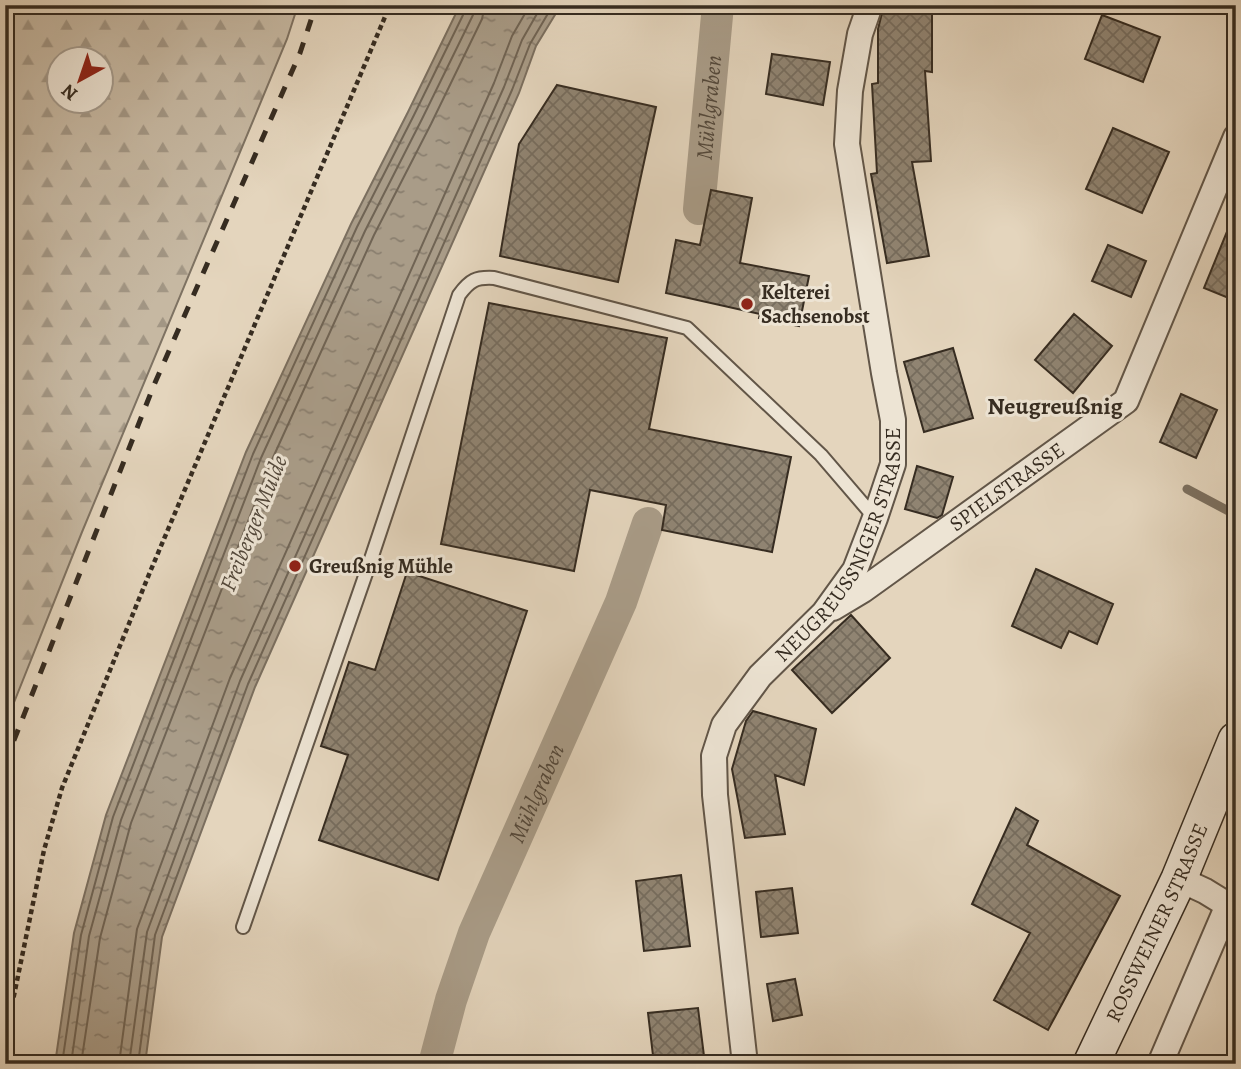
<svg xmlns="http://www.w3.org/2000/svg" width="1241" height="1069" font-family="Alegreya,serif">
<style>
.forest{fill:url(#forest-firs);stroke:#7e7262;stroke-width:2;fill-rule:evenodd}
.water{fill:url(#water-ripples);stroke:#7b6f5f;stroke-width:2}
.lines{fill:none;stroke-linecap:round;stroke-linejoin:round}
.shore{stroke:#706454;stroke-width:2}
.stream{stroke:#7b6f5f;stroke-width:9}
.canal{stroke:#a99c88;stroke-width:32}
.building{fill:url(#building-cross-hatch);stroke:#362c21;stroke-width:2}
.lane-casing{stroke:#625648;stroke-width:16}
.street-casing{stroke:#625648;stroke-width:28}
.secondary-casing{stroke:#362c21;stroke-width:38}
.path{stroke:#362c21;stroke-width:4.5;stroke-dasharray:5 3.5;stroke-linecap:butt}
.lane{stroke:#ede4d4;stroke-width:12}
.street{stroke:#ede4d4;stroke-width:24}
.secondary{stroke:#ede4d4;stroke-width:35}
.rail{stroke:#362c21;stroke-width:5;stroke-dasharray:12 12;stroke-linecap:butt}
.poi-dot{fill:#8f2418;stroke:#ede4d4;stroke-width:2.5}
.labels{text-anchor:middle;stroke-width:6;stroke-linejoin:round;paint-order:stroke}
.poi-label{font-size:21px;font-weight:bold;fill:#362c21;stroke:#ede4d4;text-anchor:start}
.street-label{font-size:21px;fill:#362c21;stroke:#ede4d4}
.water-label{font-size:23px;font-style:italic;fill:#53483b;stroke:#ede4d4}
.quarter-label{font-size:24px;font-weight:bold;fill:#362c21;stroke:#ede4d4}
</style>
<defs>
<pattern id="forest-firs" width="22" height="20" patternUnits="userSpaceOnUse" patternTransform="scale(1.75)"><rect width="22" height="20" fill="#c6b8a2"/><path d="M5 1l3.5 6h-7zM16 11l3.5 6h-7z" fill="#a29684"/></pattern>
<pattern id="water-ripples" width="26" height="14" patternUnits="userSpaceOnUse" patternTransform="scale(1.75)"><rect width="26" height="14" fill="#a99c88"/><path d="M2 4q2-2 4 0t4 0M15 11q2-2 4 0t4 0" fill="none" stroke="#8a7f6f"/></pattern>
<pattern id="building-cross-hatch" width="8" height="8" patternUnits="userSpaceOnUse" patternTransform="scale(1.75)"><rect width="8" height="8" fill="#908472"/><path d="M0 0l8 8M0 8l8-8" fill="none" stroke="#766c5d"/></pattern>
</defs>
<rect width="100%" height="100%" fill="#e4d5bd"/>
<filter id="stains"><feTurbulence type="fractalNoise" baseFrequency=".00286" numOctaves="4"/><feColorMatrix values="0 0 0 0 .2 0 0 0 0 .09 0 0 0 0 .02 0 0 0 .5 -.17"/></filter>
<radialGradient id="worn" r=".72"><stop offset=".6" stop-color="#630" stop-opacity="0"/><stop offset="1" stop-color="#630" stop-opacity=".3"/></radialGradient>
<path class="forest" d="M5,5H298L287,39L82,532L5,725ZM60,60H102V102H60Z"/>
<path class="water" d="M460,5H561L536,46L519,93L255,687L162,937L145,1064H55L74,933L106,815L246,452L351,224L408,112Z"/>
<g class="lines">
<path class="shore" d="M62,1064L81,935L113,817L253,454L357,227L414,115L465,11V5
M71,1064L89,936L121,820L261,458L365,231L422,119L473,15L474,5
M81,1064L100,938L131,823L271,462L374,235L431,124L482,19L485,5
M119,1064L137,929L230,678L494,83L512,36L530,5
M129,1064L147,932L240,681L504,87L522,40L542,5
M138,1064L155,935L248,684L512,90L530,44L553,5"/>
<path class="stream" d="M1187,489L1236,515"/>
<g class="canal">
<path id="s1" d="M699,209L718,5"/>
<path id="s2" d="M434,1064L451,1000L474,933L621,602L648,523"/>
</g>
</g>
<path class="building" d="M884,5H932V72L925,71L931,161L912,162L929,256L887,263L871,174L877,173L872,84L878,83V29Z
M1102,15L1160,37L1143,82L1085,59Z
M772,54L830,62L823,105L766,94Z
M557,85L656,107L618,282L500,256L519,144Z
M1113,128L1169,152L1142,213L1086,189Z
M711,190L752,198L740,263L809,276L799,326L759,318L760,314L666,293L676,240L700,245Z
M1235,212H1236V301L1204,288Z
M1108,245L1146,261L1131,297L1092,281Z
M489,303L667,338L649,429L791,457L772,552L662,530L666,505L590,490L574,571L441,544Z
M1074,314L1112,346L1073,393L1035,360Z
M953,348L973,418L924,432L904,362Z
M1181,394L1217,410L1196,458L1160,442Z
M917,466L953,477L942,515L937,518L905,509Z
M1036,569L1113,604L1097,644L1069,631L1061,648L1012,626Z
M407,572L527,611L438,880L319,840L348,755L321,746L349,662L375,670Z
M851,615L890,658L832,713L792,670Z
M753,711L816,729L804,785L775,775L785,834L745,838L732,769L746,721Z
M1016,808L1038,821L1027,845L1120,896L1048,1030L994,1000L1030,933L972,904Z
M681,875L690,946L644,951L636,881Z
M792,888L798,933L761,937L756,892Z
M795,979L802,1015L773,1021L767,984Z
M698,1008L705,1064H654L648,1013Z"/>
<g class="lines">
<g class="lane-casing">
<path id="lane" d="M243,927L372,556L459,295C470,280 476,277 494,278L687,328L821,455L875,518"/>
</g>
<g class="street-casing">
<g id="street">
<path id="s3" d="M833,608L863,590L1126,401L1236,137"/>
<path d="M1179,879L1205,891L1236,910"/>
<path id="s4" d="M745,1064L715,795L714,756L724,725L760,676L824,613L855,570L875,518L893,464V420L884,373L847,144L850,91L860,34L870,5"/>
<path d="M1160,1064L1228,905"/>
</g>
</g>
<g class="secondary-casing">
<g id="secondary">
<path id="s5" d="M1091,1064L1179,879L1236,740"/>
</g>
</g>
<path class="path" d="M5,1039L44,850L62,788L150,572L390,5"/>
<use href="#lane" class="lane"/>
<use href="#street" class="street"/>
<use href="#secondary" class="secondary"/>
<path class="rail" d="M5,763L154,385L300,53L316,5"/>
</g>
<g class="poi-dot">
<circle cx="747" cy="304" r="7"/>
<circle cx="295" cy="566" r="7"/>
</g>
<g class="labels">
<g class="poi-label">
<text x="761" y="299">Kelterei<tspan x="761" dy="24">Sachsenobst</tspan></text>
<text x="309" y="573">Greußnig Mühle</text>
</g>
<g class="street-label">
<text dy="7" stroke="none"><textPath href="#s3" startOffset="212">SPIELSTRASSE</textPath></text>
<text dy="7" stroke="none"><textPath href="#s4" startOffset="562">NEUGREUSSNIGER STRASSE</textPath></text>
<text dy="7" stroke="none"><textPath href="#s5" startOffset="156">ROSSWEINER STRASSE</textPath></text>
</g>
<g class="water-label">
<text dy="8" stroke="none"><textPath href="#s1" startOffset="102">Mühlgraben</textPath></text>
<text transform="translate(253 523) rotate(-68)" y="8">Freiberger Mulde</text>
<text dy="8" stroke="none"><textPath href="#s2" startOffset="290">Mühlgraben</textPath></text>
</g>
<g class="quarter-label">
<text x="1055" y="414">Neugreußnig</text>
</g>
</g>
<rect width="1241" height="1069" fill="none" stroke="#e4d5bd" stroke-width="28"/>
<rect x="7" y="7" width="1227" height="1055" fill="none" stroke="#362c21" stroke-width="3.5"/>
<rect x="14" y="14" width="1213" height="1041" fill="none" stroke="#362c21" stroke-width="2"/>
<g transform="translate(80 80) rotate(220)"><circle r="33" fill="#ede4d4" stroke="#a49a8c" stroke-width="2"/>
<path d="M0-5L12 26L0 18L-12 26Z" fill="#8f2418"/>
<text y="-10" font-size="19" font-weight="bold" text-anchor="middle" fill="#362c21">N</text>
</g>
<rect width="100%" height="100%" filter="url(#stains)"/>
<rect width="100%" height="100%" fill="url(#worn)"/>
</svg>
